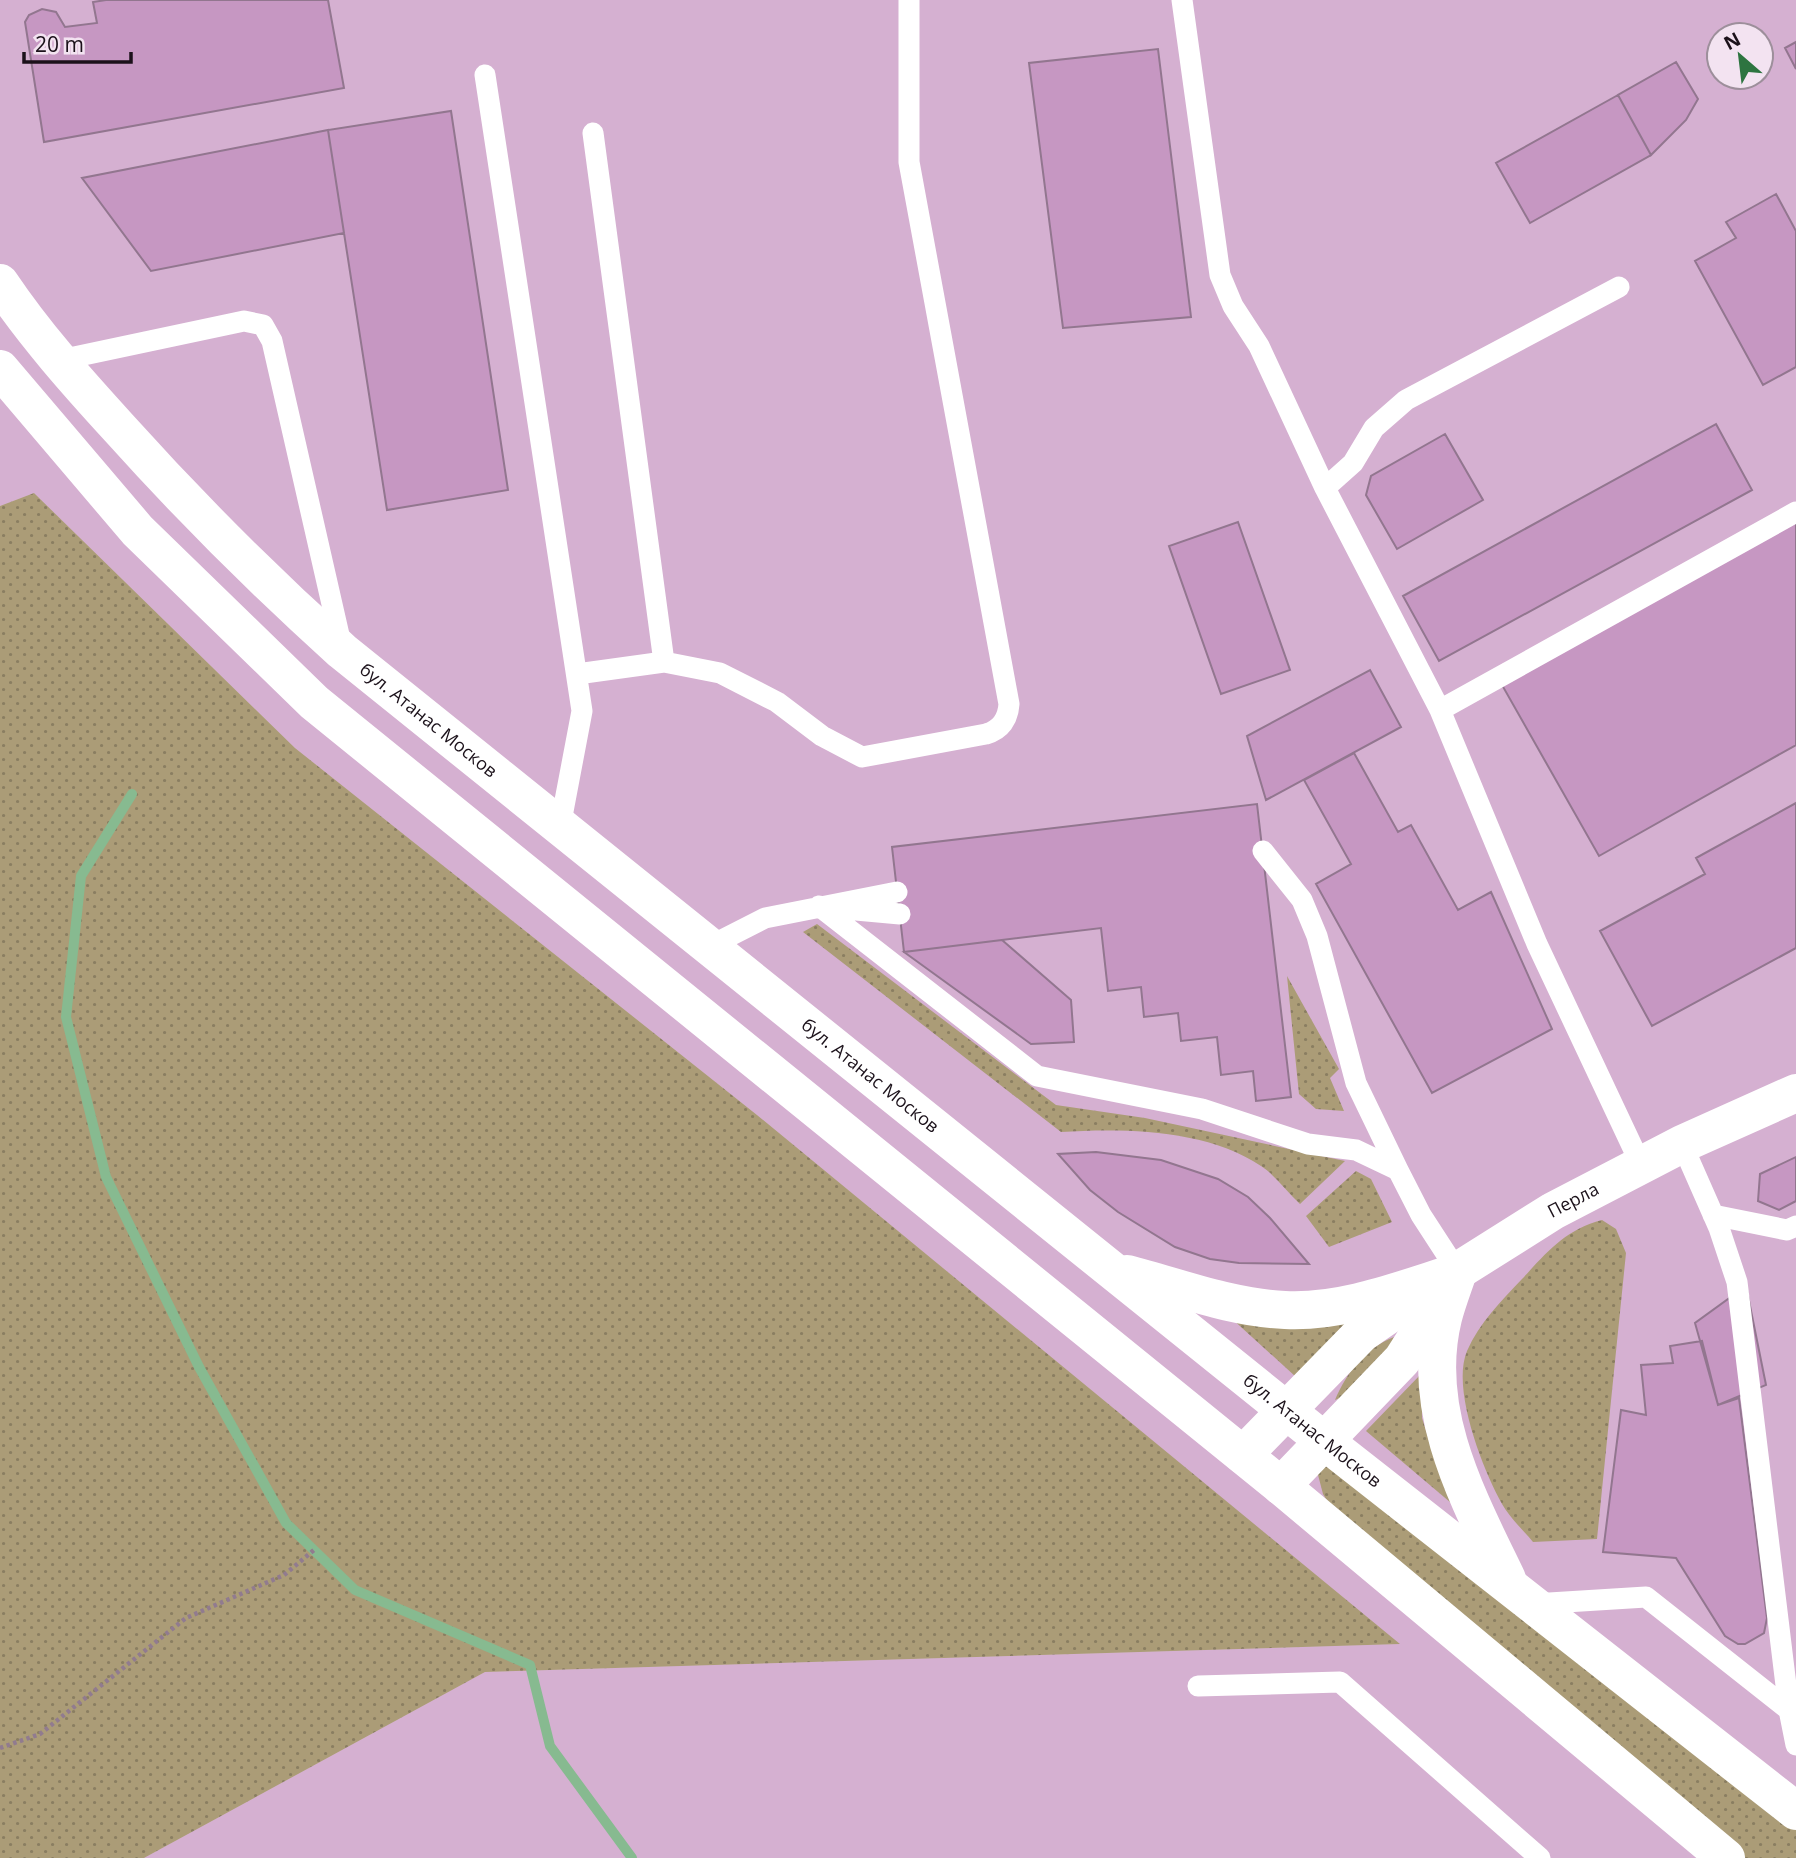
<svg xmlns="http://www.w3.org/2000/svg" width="1796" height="1858" font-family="'Open Sans',sans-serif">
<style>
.built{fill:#d5b0d1;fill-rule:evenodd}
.grass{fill:url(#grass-dots)}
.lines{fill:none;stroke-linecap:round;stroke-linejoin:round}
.stream{stroke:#87ba90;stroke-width:10}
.building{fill:#c697c2;stroke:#92768f;stroke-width:2}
.path{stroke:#917b8f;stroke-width:4.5;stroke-dasharray:3.5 3.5;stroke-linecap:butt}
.service{stroke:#fff;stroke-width:21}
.minor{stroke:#fff;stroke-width:38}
.secondary{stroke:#fff;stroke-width:38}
.labels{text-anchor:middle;stroke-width:7;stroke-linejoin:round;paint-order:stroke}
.street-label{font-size:18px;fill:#1b111a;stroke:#f3e3f1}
</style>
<defs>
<pattern id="grass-dots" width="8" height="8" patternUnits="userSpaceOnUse" patternTransform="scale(1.75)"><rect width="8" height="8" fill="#ab9c77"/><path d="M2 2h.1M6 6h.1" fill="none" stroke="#8a7e61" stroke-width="1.8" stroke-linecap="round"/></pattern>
</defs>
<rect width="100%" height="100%" fill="#dbbdd8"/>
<path class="built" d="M0,0H1796V1858H144L485,1672L1399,1644L757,1115L295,748L34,493L0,506ZM1719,35H1761V77H1719Z"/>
<path class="grass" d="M34,493L295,748L757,1115L1400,1644L485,1672L144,1858H0V506Z
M817,924L1056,1105L1145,1118L1345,1161L1300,1204C1287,1192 1275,1175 1261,1166C1207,1129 1123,1128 1061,1132L803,932Z
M1287,976L1339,1069L1330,1078L1344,1111L1316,1109L1299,1094Z
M1356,1171L1371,1179L1392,1222L1329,1247L1306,1216Z
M1602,1220L1616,1229L1626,1253L1597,1539L1533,1542C1523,1530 1510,1518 1502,1504C1483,1470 1451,1389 1467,1351C1479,1323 1502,1300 1522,1279C1548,1251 1565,1230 1602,1220Z
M1352,1316L1296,1377L1230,1317Z
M1394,1337C1384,1368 1366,1389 1335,1400C1347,1372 1365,1348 1394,1337Z
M1422,1373V1418L1439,1471L1457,1508L1366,1431Z
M1312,1452L1796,1811V1858H1726L1355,1548L1323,1494Z"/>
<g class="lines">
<path class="stream" d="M132,794L81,876L66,1017L106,1177L199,1367L286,1523L355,1590L530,1665L550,1746L632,1858"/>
</g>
<path class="building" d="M106,0H328L344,88L44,142L25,22L29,15L42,9L56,12L65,27L97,23L93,2Z
M1796,42V69L1785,48Z
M1158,49L1191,317L1063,328L1029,63Z
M1676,62L1698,99L1686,120L1651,155L1618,95Z
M1618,95L1651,155L1530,223L1496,163Z
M451,111L508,490L387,510L328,130Z
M328,130L344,233L151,271L82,178Z
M1776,194L1796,231V367L1763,385L1695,261L1736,238L1726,222Z
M1716,424L1752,490L1439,661L1403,596Z
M1445,434L1483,500L1397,549L1366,495L1371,476Z
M1796,519V745L1599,856L1502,685Z
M1238,522L1290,670L1221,694L1169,546Z
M1370,670L1401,727L1266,800L1247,736Z
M1354,753L1398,832L1411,825L1458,910L1491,892L1552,1029L1432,1093L1316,884L1351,864L1304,780Z
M1796,803V948L1652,1026L1600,931L1705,874L1696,858Z
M1257,804L1291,1097L1256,1101L1253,1071L1221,1075L1217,1037L1181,1041L1178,1013L1144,1017L1141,987L1108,991L1101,928L904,952L892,847Z
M1002,940L1071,1000L1074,1042L1031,1044L904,952Z
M1096,1152L1161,1160L1218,1179L1248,1197L1270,1218L1309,1264L1239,1263L1210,1259L1175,1247L1118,1212L1090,1190L1058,1154Z
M1796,1157V1201L1779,1210L1758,1201L1760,1174Z
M1746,1286L1766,1385L1718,1405L1695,1323Z
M1702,1341L1718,1405L1739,1398L1767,1618L1764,1633L1745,1644H1738L1725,1636L1676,1558L1603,1552L1621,1410L1646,1415L1641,1365L1673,1363L1670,1346Z"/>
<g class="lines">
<path class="path" d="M0,1748L40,1734L186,1618L284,1575L314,1550"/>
<path class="service" d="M1182,0L1220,275L1233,306L1259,346L1325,488L1440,710L1537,944L1641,1165
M485,75L582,711L560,827
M593,133L664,662
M60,360L244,321L263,325L272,341L342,648
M1325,488L1353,463L1374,428L1406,400L1619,287
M577,674L664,662L720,673L777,702L822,736L862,757L986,734C1001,730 1008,719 1009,704L909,162V0
M1440,710L1796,512
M1263,851L1302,900L1317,936L1356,1083L1398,1170
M819,906L1037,1076L1202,1109L1308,1144L1356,1150L1398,1170L1421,1215L1458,1272
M845,909L900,914
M710,946L765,918L897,892
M1682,1144L1719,1228L1737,1282L1789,1710L1796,1745
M1713,1215L1787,1230L1796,1226
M1533,1604L1646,1597L1789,1710
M1198,1686L1340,1682L1540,1858"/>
<g class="minor">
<path id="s1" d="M1243,1455L1362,1333L1391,1313L1553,1211L1682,1144L1796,1093"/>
<path d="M1281,1486L1402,1360L1450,1285"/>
</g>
<g class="secondary">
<path id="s2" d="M0,283C35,335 77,382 119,428C190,507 263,580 342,651L1323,1440L1796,1811"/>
<path d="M0,369L137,530L315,703L1281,1486L1726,1858"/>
<path d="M1458,1272C1453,1287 1447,1302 1443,1318C1420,1411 1468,1498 1507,1579"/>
<path d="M1127,1274C1178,1287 1232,1308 1285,1310C1343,1313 1403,1289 1458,1272"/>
</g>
</g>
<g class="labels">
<g class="street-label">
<text dy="6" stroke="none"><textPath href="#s2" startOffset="614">бул. Атанас Москов</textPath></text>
<text dy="6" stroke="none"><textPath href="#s2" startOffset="1181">бул. Атанас Москов</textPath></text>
<text dy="6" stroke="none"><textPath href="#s1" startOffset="420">Перла</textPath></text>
<text dy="6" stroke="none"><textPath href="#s2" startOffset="1748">бул. Атанас Москов</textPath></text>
</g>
</g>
<g transform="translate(1740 56) rotate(332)"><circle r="33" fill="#f3e3f1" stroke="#9d8f9b" stroke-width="2"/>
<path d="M0-5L12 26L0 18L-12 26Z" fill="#2d7440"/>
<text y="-10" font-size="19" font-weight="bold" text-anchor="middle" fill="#1b111a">N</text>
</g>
<path d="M24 52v10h107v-10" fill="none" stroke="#1b111a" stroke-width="3.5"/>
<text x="35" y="52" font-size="21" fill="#1b111a" stroke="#f3e3f1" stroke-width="5" paint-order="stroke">20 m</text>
</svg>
